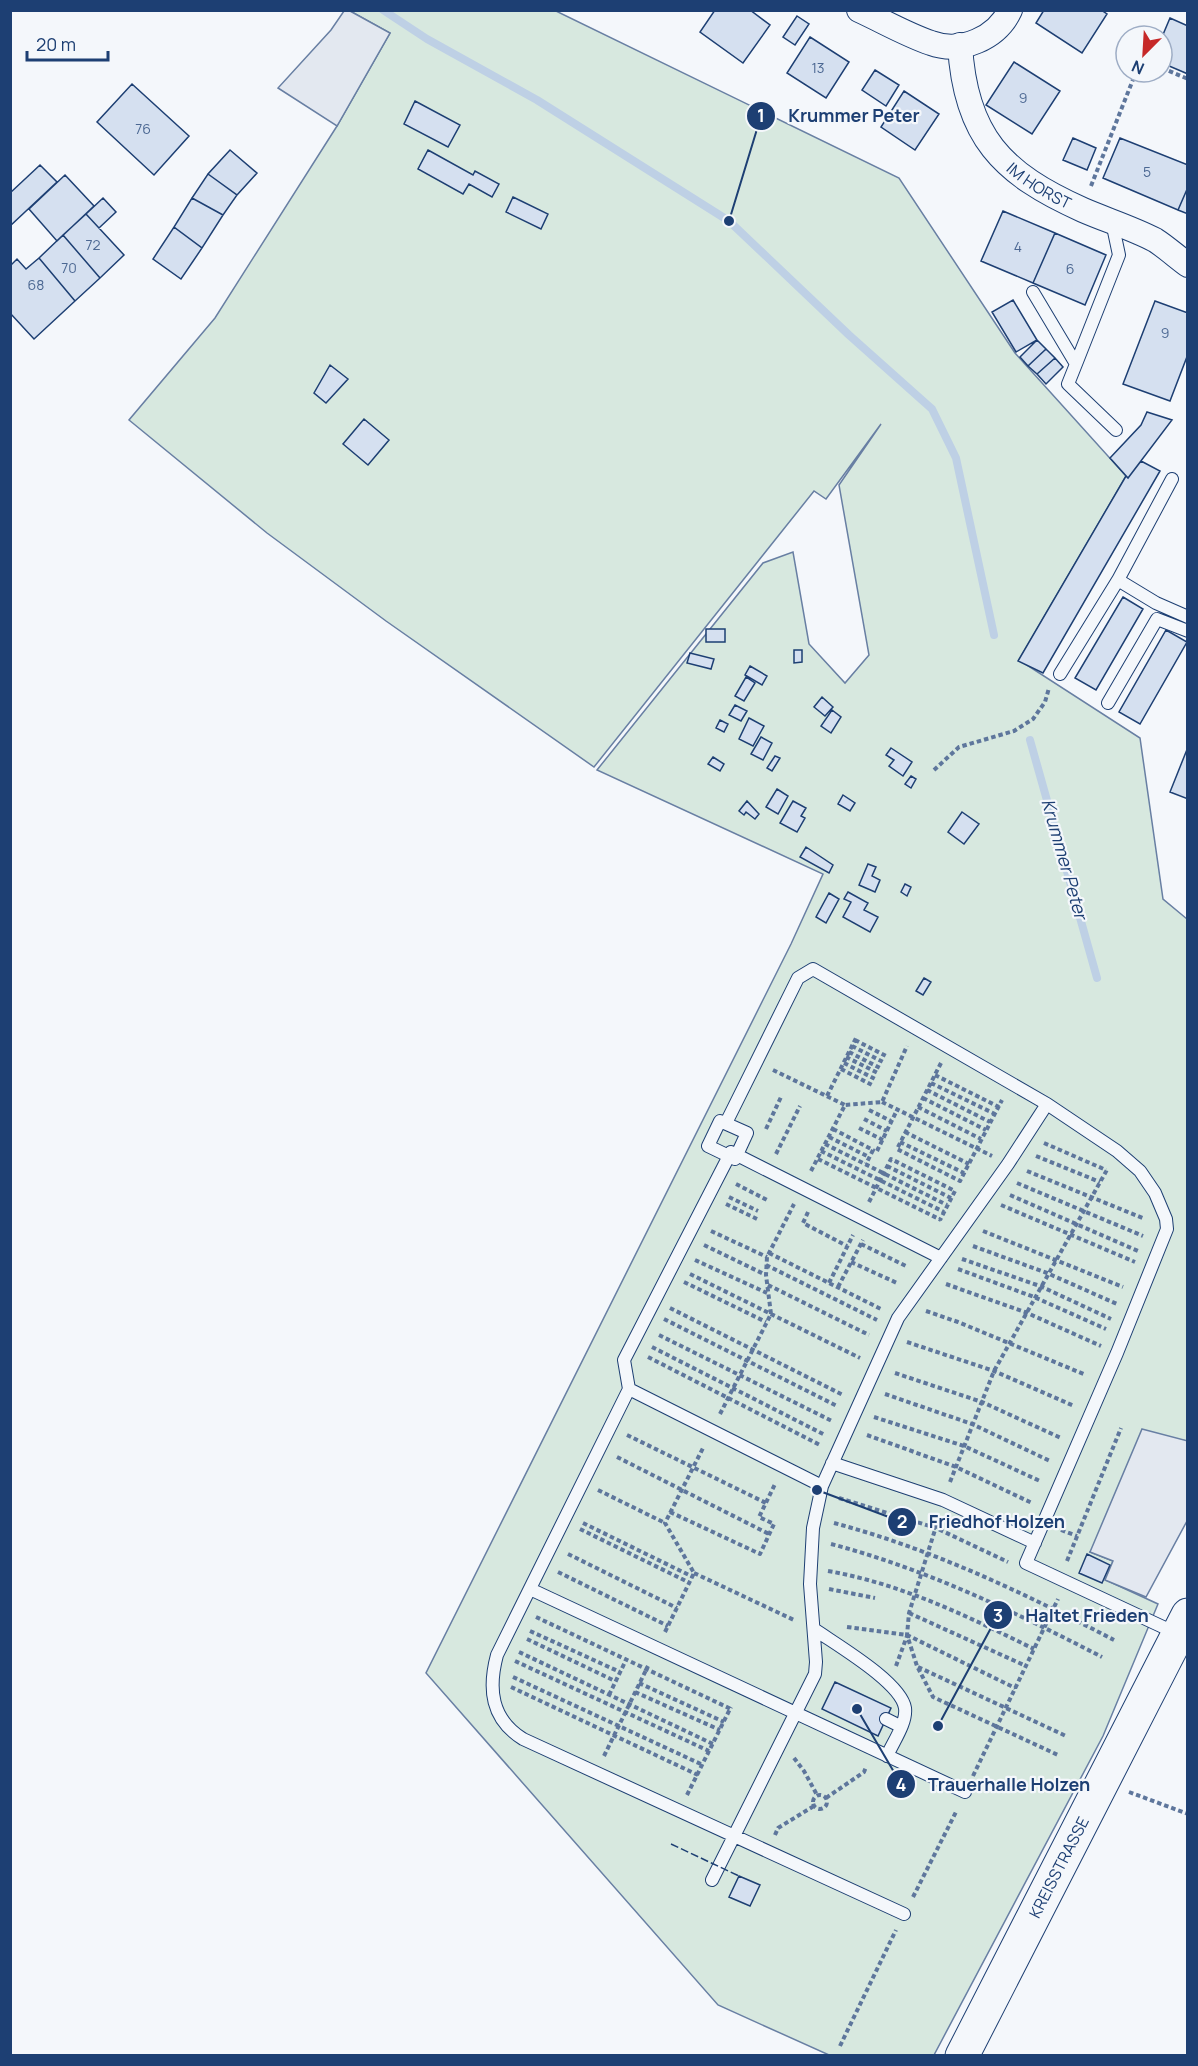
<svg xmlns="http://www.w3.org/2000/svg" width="1198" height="2066" font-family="Manrope,sans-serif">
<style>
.green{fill:#d7e8df;stroke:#687fa3;stroke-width:1.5}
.parking{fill:#e3e8f0;stroke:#687fa3;stroke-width:1.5}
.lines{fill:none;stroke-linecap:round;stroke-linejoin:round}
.stream{stroke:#bed0e5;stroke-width:8}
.building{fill:#d5e0f0;stroke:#1d3f73;stroke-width:1.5}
.lane-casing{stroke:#1d3f73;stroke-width:14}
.street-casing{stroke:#1d3f73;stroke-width:26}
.secondary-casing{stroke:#1d3f73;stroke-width:35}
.path{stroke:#5e769c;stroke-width:4;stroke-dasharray:4.5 3;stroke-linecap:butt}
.lane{stroke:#f4f7fb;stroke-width:12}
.street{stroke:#f4f7fb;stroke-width:24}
.secondary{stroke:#f4f7fb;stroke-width:33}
.fence{stroke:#1d3f73;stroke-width:1.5;stroke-dasharray:8 3;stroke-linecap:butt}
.labels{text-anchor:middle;stroke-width:4.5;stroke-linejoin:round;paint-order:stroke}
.number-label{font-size:14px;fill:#4b6792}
.street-label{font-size:16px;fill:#1d3f73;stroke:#f4f7fb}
.water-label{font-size:18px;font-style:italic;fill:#1d3f73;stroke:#f4f7fb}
.leader{fill:none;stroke:#1d3f73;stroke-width:2}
.callout-dot{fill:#1d3f73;stroke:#f4f7fb;stroke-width:2}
.mark-label{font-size:18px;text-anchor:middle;font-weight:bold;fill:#fff}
.callout-label{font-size:18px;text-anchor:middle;font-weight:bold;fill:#1d3f73;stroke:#f4f7fb;stroke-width:4.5;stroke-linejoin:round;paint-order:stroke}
</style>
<rect width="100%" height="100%" fill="#f4f7fb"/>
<path class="green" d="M350,11H556L899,178L1015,353L1126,476L1019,660L1140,738L1163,899L1187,919V1441L1181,1440L1090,1552L1113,1561L1106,1580L1158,1604L1103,1736L934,2055H829L718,2005L426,1673L791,944L823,874L597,770L763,563L793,552L809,644L845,683L869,655L839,485L881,424L826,499L814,491L594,767L386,621L267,533L129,420L215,318L337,126L390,33Z"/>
<path class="parking" d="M344,11H350L390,33L337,126L278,88L331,30Z
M1142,1429L1188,1441L1187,1521L1146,1597L1105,1580L1113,1561L1090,1552Z"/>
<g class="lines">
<path class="stream" d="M383,10L427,39L537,100L729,221L849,335L932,409L956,458L994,635
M1030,740L1097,978"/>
</g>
<path class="building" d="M715,10H750L770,25L743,63L700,32Z
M1044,10H1101L1107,14L1082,53L1036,23Z
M797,16L809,24L795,45L783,37Z
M1170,18L1188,26V74L1162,63V37Z
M810,37L849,62L826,98L787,73Z
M1014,62L1060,91L1032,134L986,105Z
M875,70L899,85L886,106L862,90Z
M132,84L189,136L154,175L97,122Z
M904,91L939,114L915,150L881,127Z
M415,101L460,125L448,147L404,124Z
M1073,138L1096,148L1087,170L1063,160Z
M1120,138L1188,165V187L1178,210L1103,178Z
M230,150L257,173L237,195L208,174Z
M428,150L473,175L475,171L499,184L492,197L469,184L463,194L418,169Z
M40,165L57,182L10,226V193Z
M208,174L237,195L223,215L192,198Z
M65,175L94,206L57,241L29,209Z
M1188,187V214L1178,210Z
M513,197L548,214L541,229L506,212Z
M103,198L116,212L99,228L86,214Z
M192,198L223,215L202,248L174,227Z
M1003,211L1055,233L1033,283L981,261Z
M86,214L124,255L100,278L63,235Z
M174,227L202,248L181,279L153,259Z
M1055,233L1106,255L1085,305L1033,283Z
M63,235L100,278L75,301L39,258Z
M39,258L75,301L34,339L10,313V266L17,259L26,269Z
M1013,300L1037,340L1016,352L992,312Z
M1155,301L1188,313V354L1170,401L1123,384Z
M1037,340L1046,349L1028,366L1020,357Z
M1046,349L1055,358L1037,374L1028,366Z
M1055,358L1063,367L1046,384L1037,374Z
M330,365L348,379L326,403L314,393Z
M1147,412L1172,420L1128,478L1110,458L1141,425Z
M364,419L389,440L368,465L343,444Z
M1141,461L1160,471L1043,673L1018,661L1126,476L1128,478Z
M1123,597L1143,609L1096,690L1075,678Z
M706,629H725V642H706Z
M1166,630L1187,642L1140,724L1119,712Z
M794,650H802V662L794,663Z
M690,653L714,659L711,669L687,663Z
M750,666L767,676L762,685L745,675Z
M746,677L755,683L744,701L735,696Z
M822,697L833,707L825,716L814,707Z
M735,705L747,711L741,721L729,715Z
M832,710L841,717L831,733L821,726Z
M749,718L764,726L753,746L739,739Z
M720,720L728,724L724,732L716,728Z
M761,737L772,743L763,760L751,754Z
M1188,747V799L1170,792Z
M891,748L912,762L903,776L889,766L894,760L886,755Z
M775,756L780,758L772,771L767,768Z
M713,757L724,764L720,771L708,764Z
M911,776L916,779L911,788L905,784Z
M777,789L788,796L778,814L766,807Z
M843,795L855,803L850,811L838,804Z
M747,801L759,814L755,819L746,812L744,815L739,811Z
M793,801L806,808L801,816L805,818L797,832L780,823Z
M962,812L979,824L964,844L948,832Z
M806,847L833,865L829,873L800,857Z
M868,864L876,867L872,876L880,880L875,892L859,885Z
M905,884L911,887L907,896L901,892Z
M848,892L868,903L864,910L878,917L870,932L843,917L851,902L844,899Z
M829,893L839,899L826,923L816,917Z
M924,978L931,982L923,995L916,991Z
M1087,1554L1110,1565L1102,1583L1079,1573Z
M835,1682L891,1708L878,1736L822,1709Z
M739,1876L760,1885L750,1906L729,1897Z"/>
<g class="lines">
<g class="lane-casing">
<path id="lane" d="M1033,292L1076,364L1068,384L1116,430
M1076,364L1119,255L1112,222
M1118,580L1156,603L1188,617
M1060,674L1118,580L1172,479
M1108,703L1157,619L1188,631
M720,1121L747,1133L735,1159L708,1146Z
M726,1123L798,978L813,969L1047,1104L1117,1151L1140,1171L1155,1193L1166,1219L1167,1229L1117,1353L1026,1563L1178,1634
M629,1389L822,1486
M832,1463L943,1500L1035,1543
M530,1589L965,1792
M814,1629C835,1644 901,1682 905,1708C907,1723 893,1742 887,1756
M886,1719L900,1726
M712,1880L815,1674L816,1662L810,1584L813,1528L822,1486L898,1318L1008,1164L1047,1104
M904,1914L523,1739C491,1719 488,1689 497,1655L629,1389L624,1360L731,1152L941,1258"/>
</g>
<g class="street-casing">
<g id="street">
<path d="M859,10C883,21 907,35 931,43C961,54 997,38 1010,10"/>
<path id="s1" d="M960,45C965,136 1002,174 1083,210C1106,220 1132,228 1155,240C1166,247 1177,257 1188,265"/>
</g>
</g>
<g class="secondary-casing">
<g id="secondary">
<path id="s2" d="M962,2056L1188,1615"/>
</g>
</g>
<path class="path" d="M1162,68L1188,79
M1091,186L1136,72
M934,770L959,747L1014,731L1033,719L1045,702L1049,688
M855,1040L886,1056
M852,1046L883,1062
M849,1052L880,1068
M846,1057L878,1073
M844,1063L875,1079
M941,1063L897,1149L960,1181L1002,1100
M841,1069L872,1085
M773,1070L845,1105
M935,1075L999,1107
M931,1083L995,1114
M927,1090L990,1122
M827,1096L856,1038
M923,1098L986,1130
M882,1102L992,1156
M918,1107L981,1139
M869,1110L891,1121
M864,1119L887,1131
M859,1128L883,1140
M766,1129L781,1097
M833,1129L873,1150L866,1164
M905,1132L969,1164
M829,1137L869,1157
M900,1142L964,1173
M1044,1143L1106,1170
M825,1144L947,1205
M821,1151L944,1212
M877,1151L897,1110
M776,1154L800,1106
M1036,1156L1100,1182
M818,1159L941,1220
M887,1166L951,1198
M811,1171L845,1105L882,1102L907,1046
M1027,1171L1145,1219
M1017,1183L1143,1236
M736,1184L767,1200
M1010,1195L1138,1251
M729,1197L758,1211
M869,1202L891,1159L955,1191L940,1220
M726,1204L757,1219
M1001,1205L1135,1262
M808,1212L803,1223L847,1246
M711,1231L767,1257
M983,1231L1123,1287
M861,1244L908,1267
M704,1245L766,1275
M973,1246L1047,1273L1117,1304
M769,1253L881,1309
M962,1259L1040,1286L1111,1319
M695,1260L767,1293
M851,1262L897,1283
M766,1265L877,1320
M958,1269L1034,1297L1106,1329
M690,1274L860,1358
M684,1282L766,1322
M829,1283L853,1235
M946,1284L1025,1312L1101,1346
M768,1285L869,1335
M838,1287L863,1240
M670,1308L843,1395
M926,1311L958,1322L1086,1375
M664,1319L837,1406
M659,1335L832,1421
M907,1342L994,1371L1074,1406
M652,1347L825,1435
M648,1357L820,1445
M895,1373L982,1402L1061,1438
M885,1394L972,1424L1050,1461
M720,1414L771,1314L766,1275L767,1257L794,1204
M874,1417L964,1446L1040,1481
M627,1435L766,1503
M867,1435L956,1467L1032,1503
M617,1457L769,1534
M950,1482L994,1371L1108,1168
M598,1490L665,1523
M839,1498L936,1528L1008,1562
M670,1512L760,1554L774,1524L759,1517L775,1484
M939,1517L909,1613L907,1635L917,1666L933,1697L1058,1755
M583,1523L693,1577
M834,1523C932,1549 1024,1593 1114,1640
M580,1529L690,1583
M1061,1530L1077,1536
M831,1544C926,1569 1015,1612 1102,1657
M568,1554L677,1608
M1067,1561L1121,1428
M828,1571C902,1584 967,1616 1034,1649
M558,1572L668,1626
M694,1573L794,1620
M829,1589L875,1598
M909,1613L1026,1666
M536,1617L731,1709
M847,1627L907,1635L1015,1688
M530,1631L620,1672
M665,1632L694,1573L665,1523L703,1448
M527,1639L615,1681
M519,1652L713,1744
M515,1661L709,1751
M896,1666L907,1636
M918,1667L1066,1736
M513,1677L703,1765
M639,1683L724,1722
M511,1687L698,1775
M635,1692L720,1730
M609,1695L626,1660
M604,1756L648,1666
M794,1758L804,1771L817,1795
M973,1776L1058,1599
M1129,1792L1188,1814
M813 1802a7 7 0 1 1 14 0a7 7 0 1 1-14 0Z
M687,1795L731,1707
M826,1798L864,1772L866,1767
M775,1835L778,1828L814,1806
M913,1897L957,1810
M840,2046L896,1930"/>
<use href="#lane" class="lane"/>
<use href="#street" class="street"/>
<use href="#secondary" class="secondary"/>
<path class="fence" d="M671,1844L739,1876"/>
</g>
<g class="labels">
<g class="number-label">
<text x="818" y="73">13</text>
<text x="1023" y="103">9</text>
<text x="143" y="134">76</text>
<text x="1147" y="177">5</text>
<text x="93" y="250">72</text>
<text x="1018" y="252">4</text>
<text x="69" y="273">70</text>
<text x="1070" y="274">6</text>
<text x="36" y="290">68</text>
<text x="1165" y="338">9</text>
</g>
<g class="street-label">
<text dy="6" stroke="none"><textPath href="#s1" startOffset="170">IM HORST</textPath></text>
<text dy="6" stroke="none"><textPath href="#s2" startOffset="212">KREISSTRASSE</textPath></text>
</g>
<g class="water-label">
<text transform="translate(1064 859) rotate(74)" y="6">Krummer Peter</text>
</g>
</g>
<path class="leader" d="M729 221L761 116M817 1490L902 1522M938 1726L998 1615M857 1709L901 1784"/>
<g class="callout-dot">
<circle cx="729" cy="221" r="6"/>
<circle cx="817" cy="1490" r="6"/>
<circle cx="938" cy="1726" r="6"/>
<circle cx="857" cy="1709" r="6"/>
<circle cx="761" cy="116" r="15"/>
<circle cx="902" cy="1522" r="15"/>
<circle cx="998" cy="1615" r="15"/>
<circle cx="901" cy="1784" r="15"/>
</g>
<g class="mark-label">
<text x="761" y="122">1</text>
<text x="902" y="1528">2</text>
<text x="998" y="1622">3</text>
<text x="901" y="1791">4</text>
</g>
<g class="callout-label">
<text x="854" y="122">Krummer Peter</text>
<text x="997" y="1528">Friedhof Holzen</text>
<text x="1087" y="1622">Haltet Frieden</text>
<text x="1009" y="1791">Trauerhalle Holzen</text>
</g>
<rect width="1198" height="2066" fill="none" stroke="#1d3f73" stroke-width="24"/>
<g transform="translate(1144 54) rotate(204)"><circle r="28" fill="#f4f7fb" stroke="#9eadc5" stroke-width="1.5"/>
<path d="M0-4.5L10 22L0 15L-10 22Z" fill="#c62828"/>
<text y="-9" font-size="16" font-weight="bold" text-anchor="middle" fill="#1d3f73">N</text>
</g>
<path d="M27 51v9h81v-9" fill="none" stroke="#1d3f73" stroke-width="3"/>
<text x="36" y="51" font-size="18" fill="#1d3f73" stroke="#f4f7fb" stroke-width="4.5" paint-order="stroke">20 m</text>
</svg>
